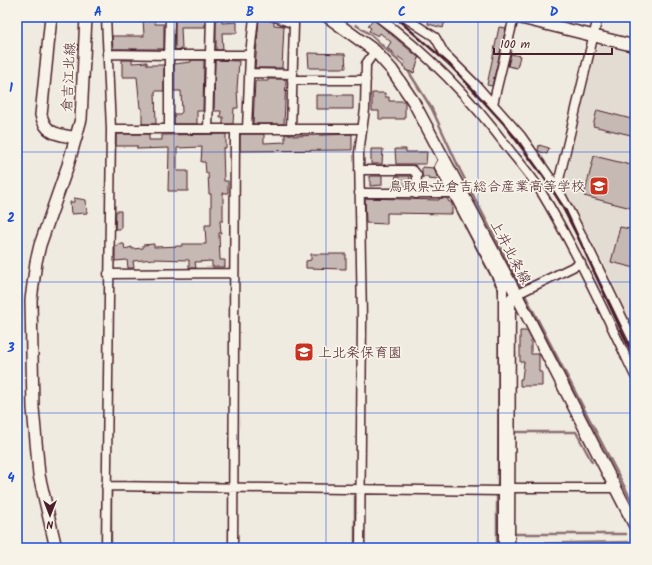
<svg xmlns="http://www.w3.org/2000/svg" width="652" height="565" font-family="Kalam,'Klee One',sans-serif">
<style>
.built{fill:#e3dcd2}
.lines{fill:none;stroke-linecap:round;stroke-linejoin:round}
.stream{stroke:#8b6f72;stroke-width:2.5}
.building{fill:#c6b8b3;stroke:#4a1f2b}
.street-casing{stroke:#4a1f2b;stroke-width:11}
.secondary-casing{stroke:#4a1f2b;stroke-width:14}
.street{stroke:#f7f3e8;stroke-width:8}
.secondary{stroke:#f7f3e8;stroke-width:11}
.rail{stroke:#4a1f2b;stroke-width:2.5}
.grid{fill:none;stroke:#1d4ed8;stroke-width:1;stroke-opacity:0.55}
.labels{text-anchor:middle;stroke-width:3.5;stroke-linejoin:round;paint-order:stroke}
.street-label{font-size:14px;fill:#4a1f2b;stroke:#f7f3e8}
.poi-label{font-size:14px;fill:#4a1f2b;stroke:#f7f3e8;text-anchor:end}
.neatline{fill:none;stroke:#1d4ed8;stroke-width:1.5}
.grid-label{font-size:13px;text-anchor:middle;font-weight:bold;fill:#1d4ed8}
</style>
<rect width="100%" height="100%" fill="#f0ebe0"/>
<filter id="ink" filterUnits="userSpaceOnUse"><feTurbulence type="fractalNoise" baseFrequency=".025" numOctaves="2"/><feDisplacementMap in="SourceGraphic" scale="8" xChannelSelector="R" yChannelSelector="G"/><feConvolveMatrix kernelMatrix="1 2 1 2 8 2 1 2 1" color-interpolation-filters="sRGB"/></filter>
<g filter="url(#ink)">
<path class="built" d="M601,46L635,54V326H633L601,258L562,187L563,184H572L565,183L566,178L596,47Z"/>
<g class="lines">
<path class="stream" d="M356,25L371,35L407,69L432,109L460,170L635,507
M451,199L499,291V294
M514,426L515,353
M514,432H576L592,462
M498,486L499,319
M355,493V548
M513,532V534H626
M513,544L631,542
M111,548V489
M497,548V495"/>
</g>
<path class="building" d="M183,17L205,18V27H181L182,49L175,50V18Z
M216,17H222V23L237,22V33H222L223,50H216Z
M429,17H446L443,28L428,24Z
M259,18H267V20L274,22V25L284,26L282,68H255Z
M143,19H155V24H164V49H113L112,36H144Z
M373,19L419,58L414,73L405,70L406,68L404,67L405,62L387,48L391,42L380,33L378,36L369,31L371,28L368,26Z
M499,27L506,28L492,86L487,85Z
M308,53L345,54L346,68H309Z
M511,54L520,56L517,68L508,66Z
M122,60H132V63L147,62V65H164V91H155L156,124H142V108H140L137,77H122Z
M191,60H204L203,111H197V124H174V114H180L182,112L181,91H174V64L191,62Z
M215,60L239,61L237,89L238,108H234L233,124H223V117H220L221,111H214Z
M268,79H286L284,124H253L255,81H268Z
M372,93H385V97H389V101H405V119H379V111H372Z
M316,95H353V109H316Z
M597,110L635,120V136L593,126Z
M116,134H149V140H162V135L226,134V148H223L224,181H228V193H223V221H220L221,233H219L220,260H225V267H212V261L195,262L196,268H189V260L154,259L133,261L134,268H128L127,260L115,261V246H118V244H124L125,249L132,247V249L143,248V245L154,244V247L182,246V244H206L205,225H211V194H209L208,173H206L205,162H201L202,147L177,148V171H188V191H168L169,148L137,149V146H116Z
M240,134H264V143L285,142V134H293V136L352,134V150L240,151Z
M539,145L549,148L547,154L538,151Z
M371,149H383L382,164H371Z
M395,149H406V152H427L426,164H396Z
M594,156L635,166V209L584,196Z
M422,167L434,168L438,180L428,179L429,177H422Z
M370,176H382V185L370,186Z
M396,176H410L409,186H393Z
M74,198L86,200L87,213L71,214L70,202H74Z
M365,198L439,200V198H448V201L452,203V214L387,213V224L366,223Z
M116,211H121V229H115Z
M620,227L635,230V268L611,262Z
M311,254H346V269L306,268V261L311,260Z
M520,331H527L531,339V354H539V372H542V386H520V379H522L524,362H520Z"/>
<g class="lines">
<g class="street-casing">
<path id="street" d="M170,17L169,55H250
M276,17L294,24L291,129
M378,17C430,55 473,101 511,152C521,164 532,177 540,190C576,250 605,313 635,376
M404,17L435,37L444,53L476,85L521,136L558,189L591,253L635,344
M107,54L169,55V129
M249,73L293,74
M292,80H366
M493,104L514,17
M111,129H362
M208,129L211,17
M247,129L250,55L254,17
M444,158L439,167L503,288V548
M359,170H413L417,175L416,194
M557,188L598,17
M359,193H453
M108,274L234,273
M106,486L502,491L510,488H615
M106,548L111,129L106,17
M233,548L235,130
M360,548L362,319L359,153L365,109L366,64L375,51
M510,548L511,297L581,263"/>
</g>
<g class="secondary-casing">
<path id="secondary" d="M51,17L41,115C46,135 58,134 76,138
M328,17L375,51L392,70L413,101L516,294L635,526
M517,17L635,46
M56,548L39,475L33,408L31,300L36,262L40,245L68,165L81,119L86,17"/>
</g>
<use href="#street" class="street"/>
<use href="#secondary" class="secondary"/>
<path class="rail" d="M395,17L450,65L504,124L543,176L566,211L635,360"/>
</g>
</g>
<path class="grid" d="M174,17V548M326,17V548M478,17V548M17,152H635M17,282H635M17,413H635"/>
<defs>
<g id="school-square" transform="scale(1)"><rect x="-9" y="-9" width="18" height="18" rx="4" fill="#c8321e" stroke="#f7f3e8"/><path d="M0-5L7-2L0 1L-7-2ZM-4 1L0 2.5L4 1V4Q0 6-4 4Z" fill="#fff"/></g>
</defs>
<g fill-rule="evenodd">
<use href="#school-square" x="599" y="186"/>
<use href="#school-square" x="304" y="352"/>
</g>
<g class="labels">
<g class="street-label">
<text transform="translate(68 77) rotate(-87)" y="5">倉吉江北線</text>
<text transform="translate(511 252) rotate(62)" y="5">上井北条線</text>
</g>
<g class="poi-label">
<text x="585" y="191">鳥取県立倉吉総合産業高等学校</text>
<text x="318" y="357" text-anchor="start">上北条保育園</text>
</g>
</g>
<rect width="652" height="565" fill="none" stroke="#f7f3e8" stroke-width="44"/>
<g transform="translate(50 515) rotate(180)" stroke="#f7f3e8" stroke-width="3" paint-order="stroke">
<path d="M0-3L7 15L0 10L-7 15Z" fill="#4a1f2b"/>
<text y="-6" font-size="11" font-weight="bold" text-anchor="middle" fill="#4a1f2b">N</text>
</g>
<path d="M494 48v6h118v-6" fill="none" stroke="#4a1f2b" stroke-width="2"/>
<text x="500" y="48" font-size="12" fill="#4a1f2b" stroke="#f7f3e8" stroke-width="3" paint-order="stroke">100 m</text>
<rect x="22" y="22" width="608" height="521" class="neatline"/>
<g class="grid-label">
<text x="98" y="16">A</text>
<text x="250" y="16">B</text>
<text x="402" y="16">C</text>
<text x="554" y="16">D</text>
<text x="11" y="92">1</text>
<text x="11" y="222">2</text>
<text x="11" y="352">3</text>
<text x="11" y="482">4</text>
</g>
</svg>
